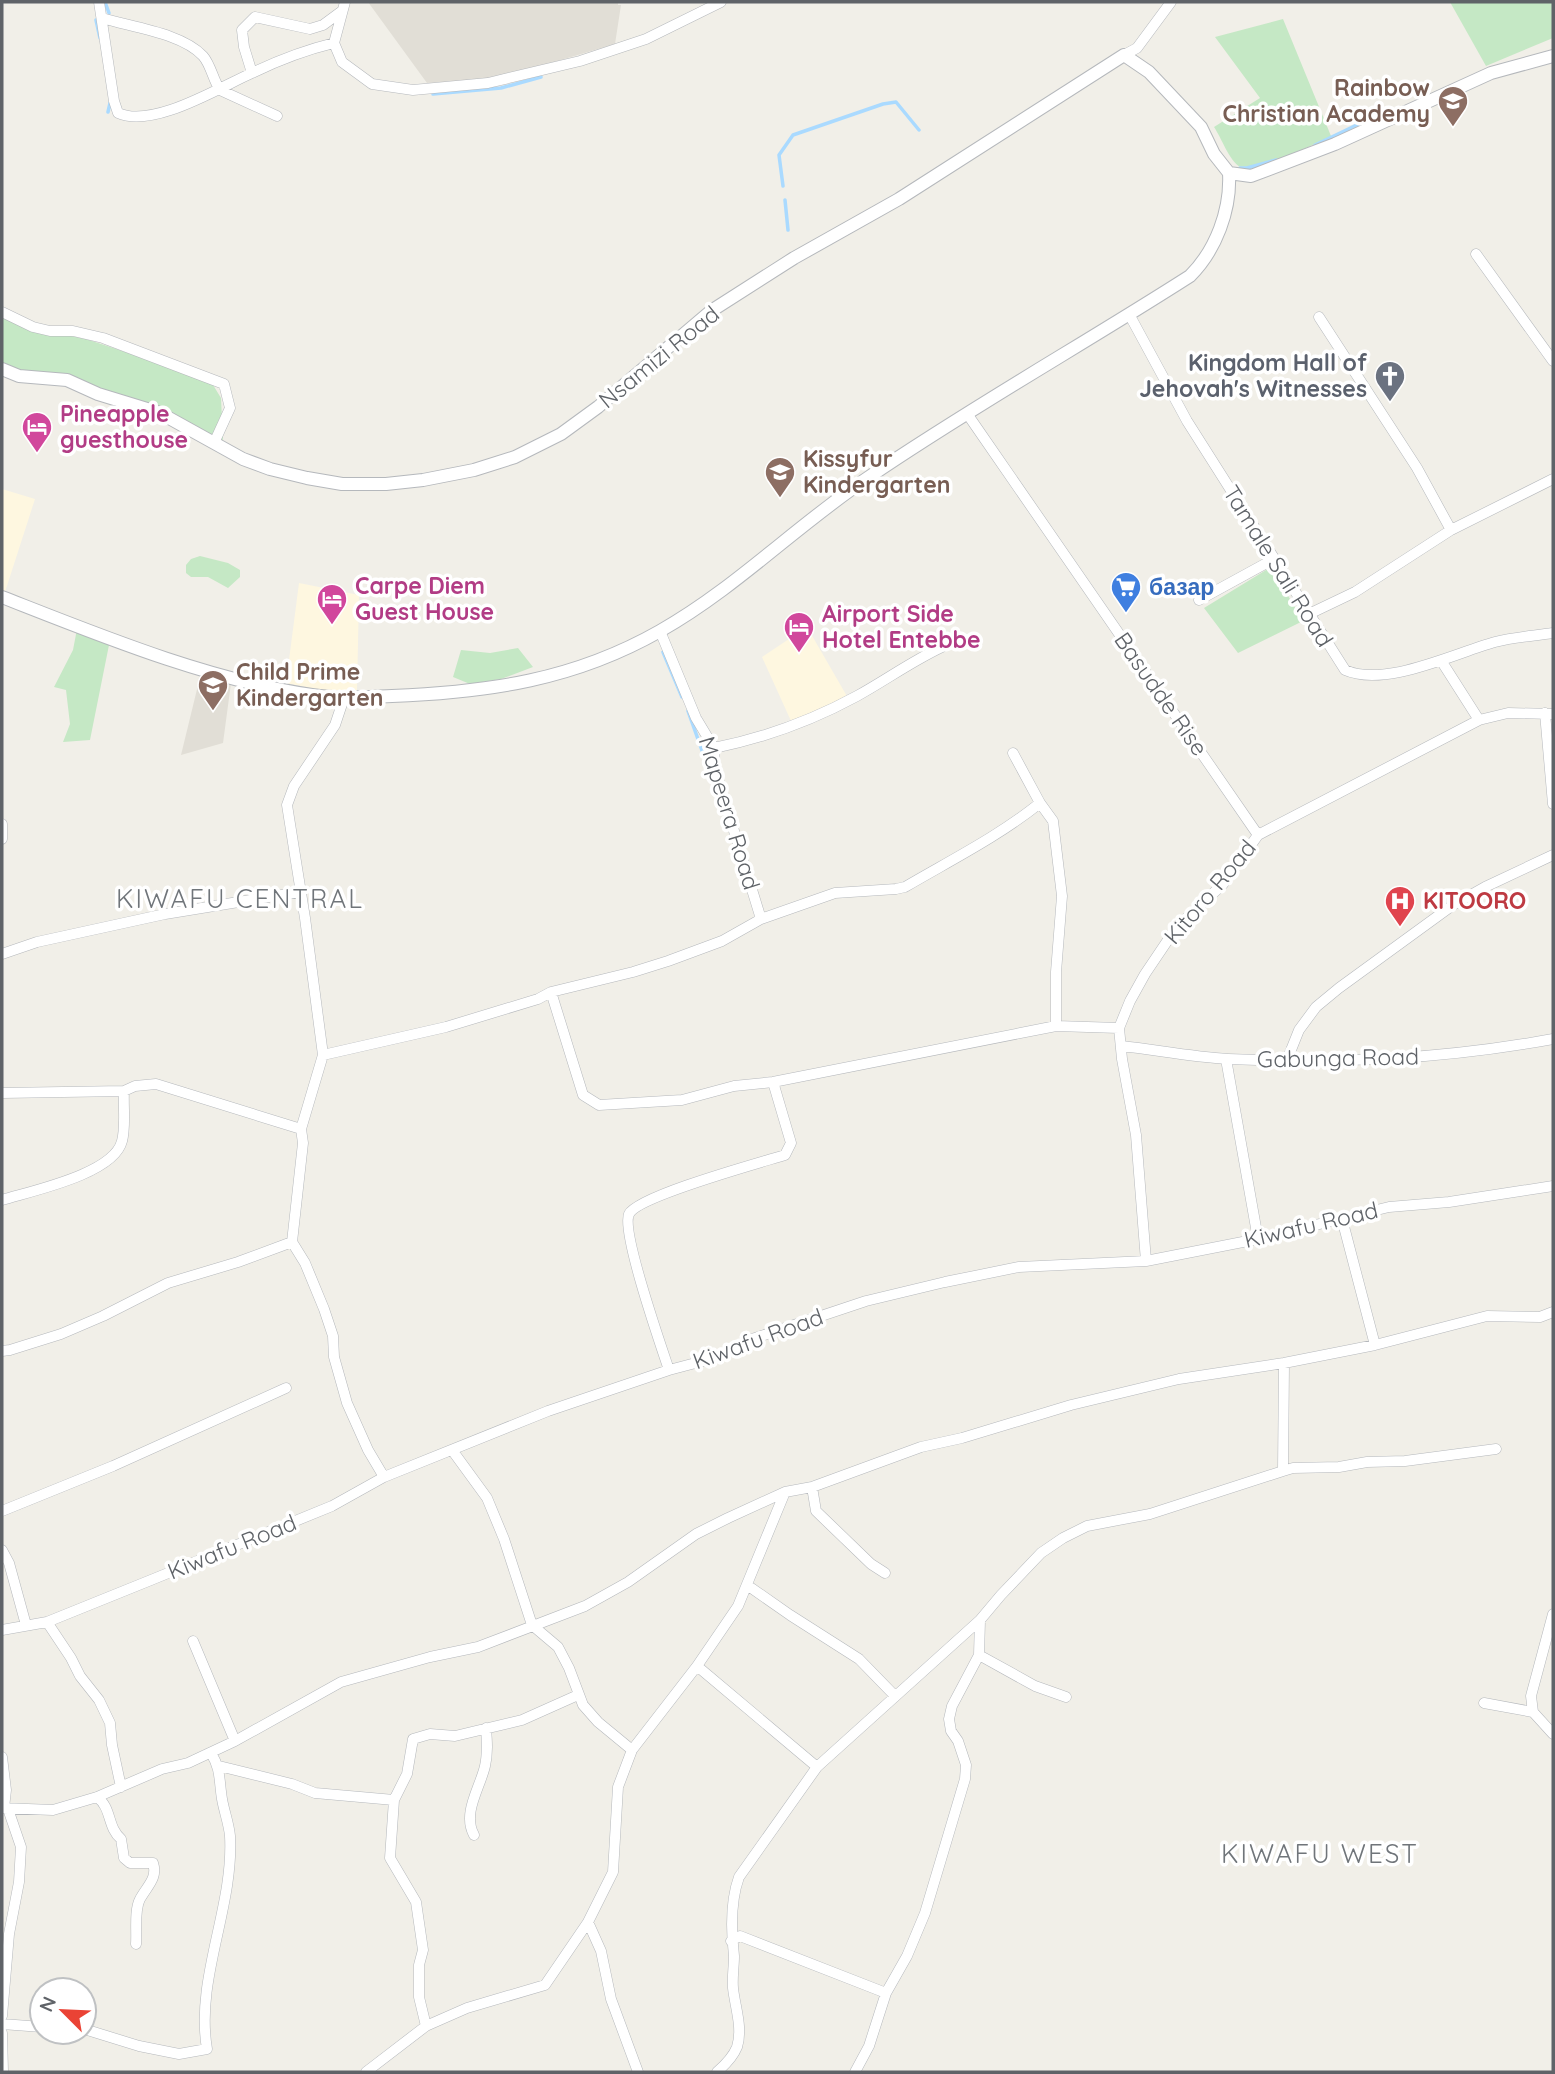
<svg xmlns="http://www.w3.org/2000/svg" width="1555" height="2074" font-family="Quicksand,sans-serif">
<style>
.commercial{fill:#fef7e0}
.education{fill:#e1ded6}
.green{fill:#c5e8c5}
.lines{fill:none;stroke-linecap:round;stroke-linejoin:round}
.stream{stroke:#aadaff;stroke-width:3.5}
.minor-casing{stroke:#b5b8bc;stroke-width:11}
.tertiary-casing{stroke:#b5b8bc;stroke-width:14}
.minor{stroke:#fff;stroke-width:10}
.tertiary{stroke:#fff;stroke-width:12}
.labels{text-anchor:middle;stroke-width:7;stroke-linejoin:round;paint-order:stroke}
.education-label{font-size:23px;font-weight:bold;fill:#785e54;stroke:#fff;text-anchor:start}
.street-label{font-size:23px;fill:#5f6368;stroke:#fff}
.worship-label{font-size:23px;font-weight:bold;fill:#5b616d;stroke:#fff;text-anchor:end}
.hotel-label{font-size:23px;font-weight:bold;fill:#b23c85;stroke:#fff;text-anchor:start}
.shop-label{font-size:23px;font-weight:bold;fill:#366cbe;stroke:#fff;text-anchor:start}
.health-label{font-size:23px;font-weight:bold;fill:#be3a42;stroke:#fff;text-anchor:start}
.quarter-label{font-size:26px;letter-spacing:2px;fill:#70757a;stroke:#fff}
</style>
<rect width="100%" height="100%" fill="#f1efe8"/>
<path class="commercial" d="M2,489L35,499L5,592L2,591Z
M299,583L359,595L357,691L320,690L286,683Z
M807,627L848,698L791,721L762,657Z"/>
<path class="education" d="M368,2H618V5H621L615,44L537,67L481,80L427,83Z
M200,677L231,683L223,743L181,755Z"/>
<path class="green" d="M1450,2H1553V38L1486,66Z
M1283,19L1331,136C1304,149 1271,167 1240,167C1229,160 1222,139 1214,127L1260,98L1215,37Z
M2,309L51,332L86,339L210,380L221,398L223,440L164,413L2,367Z
M200,556L228,563L240,570V577L228,588L208,577H191L186,573V565L191,559Z
M1271,567L1303,621L1238,653L1204,608Z
M77,629L109,645L90,740L63,742L70,724L66,690L54,687L73,650Z
M518,648L533,667L501,679L470,684L453,677L461,650L490,653Z"/>
<g class="lines">
<path class="stream" d="M105,2L109,13
M96,20L100,38
M433,94L501,88L541,77
M108,112L110,103
M1315,145L1390,109
M1240,168H1247L1276,160
M783,186L779,155L793,135L883,104L896,102L919,130
M785,200L788,230
M663,652L682,697
M688,711L705,759"/>
<g class="minor-casing">
<path id="minor" d="M99,2L114,101L118,113C153,129 220,87 252,73C279,60 305,50 334,43
M345,2L334,43L342,62L372,84L413,90L488,83L580,61L646,39L721,2
M102,18C131,27 182,33 203,56C211,65 213,80 220,90L277,116
M1124,55L1137,48L1171,2
M252,73L244,47L242,30L255,17L310,29L323,25L342,11
M1476,254L1553,361
M2,312L33,327L50,331H73L103,338L224,384L230,408L214,443
M1129,314L1187,421L1345,670C1385,688 1455,653 1495,642C1514,637 1533,636 1553,633
M1319,317L1417,468L1451,530
M968,415L1258,835
M1199,600L1274,559
M1309,614L1355,592L1451,530L1553,479
M660,631L696,718L714,748L715,769L761,919
M1442,662L1479,720
M344,698L335,725L294,786L287,805L305,918L323,1055L301,1129L303,1143L292,1242L305,1263L324,1309L333,1336L334,1357L347,1403L368,1450L384,1477
M1545,713L1553,804
M714,748C764,738 811,721 857,696C886,680 912,661 942,647
M1013,753L1040,803L1053,821L1062,896L1056,972V1026
M2,824V839
M2,954L37,942L165,914L300,892
M551,992L583,1095L599,1105L682,1100L734,1086L773,1082L1056,1026L1119,1028
M1122,1046C1157,1050 1193,1057 1228,1059C1340,1064 1443,1059 1553,1039
M323,1055L446,1027L538,999L551,992L633,972L668,961L722,941L761,919L835,893L896,889L905,887C951,860 999,836 1040,803
M1226,1059L1258,1239
M1287,1060L1299,1030L1316,1007L1339,988L1453,905L1485,887L1553,855
M2,1093L124,1091L135,1086L156,1084L301,1129
M2,1200C31,1191 114,1174 122,1141C126,1126 123,1107 124,1091
M1342,1219L1375,1345
M1146,1261L1136,1135L1122,1059L1119,1028L1130,1001L1145,974L1176,928L1223,884L1258,835L1479,720L1508,713L1553,714
M2,1351L10,1350L61,1334L103,1316L168,1283L238,1262L292,1242
M669,1370C661,1346 621,1231 629,1214C638,1196 759,1163 785,1155L791,1143L773,1082
M452,1450L487,1498L504,1539L532,1625L558,1647L569,1668L583,1705L598,1722L632,1750
M1283,1471L1293,1468L1339,1467L1367,1462L1405,1461L1496,1449
M812,1487L816,1511L871,1564L885,1573
M2,1511L113,1466L286,1388
M2,1550L9,1563L26,1625
M747,1585L790,1615L859,1659L895,1696
M1553,1614L1531,1696L1533,1712L1553,1734
M47,1622L71,1658L80,1676L99,1700L110,1723L112,1745L121,1787
M2,1630L47,1622L151,1580L332,1506L384,1477L548,1411L669,1370L722,1356L749,1340L866,1301L945,1282L1019,1267L1146,1261L1258,1239L1389,1207L1449,1202L1553,1186
M193,1641L235,1741
M979,1655L1035,1686L1066,1697
M697,1666L817,1767
M1484,1703L1533,1712
M2,1757L6,1790L4,1808
M219,1766L292,1784L315,1793L394,1800L390,1858L416,1902L423,1950L419,1965V1997L426,2026
M97,1797C112,1808 107,1827 121,1839L124,1858L130,1863H153C158,1878 147,1886 140,1899C134,1910 137,1932 136,1944
M394,1800L407,1774L413,1739L430,1734L455,1736L522,1720L578,1695
M2,1808L53,1810L97,1797L162,1769L188,1763L235,1741L341,1682L430,1657L478,1647L585,1606L628,1582L696,1534L728,1518L785,1492L812,1487L921,1447L962,1438L1071,1405L1179,1379L1284,1363L1375,1345L1487,1316L1540,1317L1553,1312
M474,1835C462,1813 480,1788 485,1766C488,1753 487,1741 486,1728
M731,1941L740,1936L886,1993
M2,2016L9,1934L19,1882L21,1847L8,1809
M2,2024L42,2027
M84,2029L139,2046L179,2054L207,2049C195,1978 234,1908 230,1836C229,1824 224,1811 222,1799C219,1781 221,1769 211,1753
M2,2033L3,2072
M366,2072L426,2026L467,2008L545,1985L588,1922
M638,2072L611,1999L601,1951L588,1922L613,1872L618,1787L632,1750L697,1666L738,1606L785,1492
M717,2072C725,2065 733,2057 737,2047C743,2028 735,2007 733,1988C732,1978 734,1967 734,1956C731,1930 730,1902 739,1877L817,1767L980,1620L1001,1595L1041,1553L1063,1538L1087,1526L1150,1514L1283,1471L1284,1363
M855,2072L869,2046L886,1993L907,1956L925,1913L965,1779L966,1765L958,1741L951,1731L949,1719L952,1706L979,1655L980,1620"/>
</g>
<g class="tertiary-casing">
<path id="tertiary" d="M1229,173L1251,176L1335,144L1491,73L1553,56
M2,369L19,376L67,380L98,394L160,413L243,459L270,469L307,478L342,484H386L423,480L474,470L515,457L561,434L598,407L711,311L794,258L899,199L1124,55L1149,72L1201,127L1214,154L1229,173
M2,597C99,635 208,680 312,695C339,699 365,697 392,696C489,692 574,680 660,631C736,588 797,525 869,477C973,406 1084,344 1190,276C1216,250 1231,210 1229,173"/>
</g>
<use href="#minor" class="minor"/>
<use href="#tertiary" class="tertiary"/>
</g>
<defs>
<g id="school-pin" transform="scale(1.575)"><path d="M0 17L-7.5 6A9.5 9.5 0 1 1 7.5 6Z" fill="#8d6e63" stroke="#fff"/><path d="M0-5L7-2L0 1L-7-2ZM-4 1L0 2.5L4 1V4Q0 6-4 4Z" fill="#fff"/></g>
<g id="church-pin" transform="scale(1.575)"><path d="M0 17L-7.5 6A9.5 9.5 0 1 1 7.5 6Z" fill="#6b7280" stroke="#fff"/><path d="M-1.2-6h2.4v3.5h3.3v2.4h-3.3V6h-2.4V-.1h-3.3v-2.4h3.3Z" fill="#fff"/></g>
<g id="hotel-pin" transform="scale(1.575)"><path d="M0 17L-7.5 6A9.5 9.5 0 1 1 7.5 6Z" fill="#d1479c" stroke="#fff"/><path d="M-6-4.5h1.5V1H6V5H4.5V3h-9V5H-6ZM-4 0a1.8 1.8 0 1 1 3.6 0ZM.5 0V-2.5h3Q6-2.5 6 0Z" fill="#fff"/></g>
<g id="supermarket-pin" transform="scale(1.575)"><path d="M0 17L-7.5 6A9.5 9.5 0 1 1 7.5 6Z" fill="#3f7fe0" stroke="#fff"/><path d="M-6-5.5h2.5l.6 2H6L4.5 2H-2.5L-4.4-4H-6ZM-1.5 3.2a1.3 1.3 0 1 0 .1 0ZM3 3.2a1.3 1.3 0 1 0 .1 0Z" fill="#fff"/></g>
<g id="hospital-pin" transform="scale(1.575)"><path d="M0 17L-7.5 6A9.5 9.5 0 1 1 7.5 6Z" fill="#e0444e" stroke="#fff"/><path d="M-5-5h3v3.5h4V-5h3V5h-3V1.5h-4V5h-3Z" fill="#fff"/></g>
</defs>
<g fill-rule="evenodd">
<use href="#school-pin" x="1453" y="101"/>
<use href="#church-pin" x="1390" y="376"/>
<use href="#hotel-pin" x="37" y="427"/>
<use href="#school-pin" x="780" y="472"/>
<use href="#supermarket-pin" x="1126" y="587"/>
<use href="#hotel-pin" x="332" y="599"/>
<use href="#hotel-pin" x="799" y="627"/>
<use href="#school-pin" x="213" y="685"/>
<use href="#hospital-pin" x="1400" y="901"/>
</g>
<g class="labels">
<g class="education-label">
<text x="1430" y="96" text-anchor="end">Rainbow<tspan x="1430" dy="26">Christian Academy</tspan></text>
<text x="803" y="467">Kissyfur<tspan x="803" dy="26">Kindergarten</tspan></text>
<text x="236" y="680">Child Prime<tspan x="236" dy="26">Kindergarten</tspan></text>
</g>
<g class="street-label">
<text transform="translate(659 357) rotate(-39)" y="8">Nsamizi Road</text>
<text transform="translate(1278 566) rotate(58)" y="8">Tamale Sali Road</text>
<text transform="translate(1161 694) rotate(55)" y="8">Basudde Rise</text>
<text transform="translate(729 813) rotate(73)" y="8">Mapeera Road</text>
<text transform="translate(1210 892) rotate(-50)" y="8">Kitoro Road</text>
<text transform="translate(1338 1058) rotate(-1)" y="8">Gabunga Road</text>
<text transform="translate(1311 1225) rotate(-13)" y="8">Kiwafu Road</text>
<text transform="translate(758 1339) rotate(-20)" y="8">Kiwafu Road</text>
<text transform="translate(232 1547) rotate(-22)" y="8">Kiwafu Road</text>
</g>
<g class="worship-label">
<text x="1367" y="371">Kingdom Hall of<tspan x="1367" dy="26">Jehovah's Witnesses</tspan></text>
</g>
<g class="hotel-label">
<text x="60" y="422">Pineapple<tspan x="60" dy="26">guesthouse</tspan></text>
<text x="355" y="594">Carpe Diem<tspan x="355" dy="26">Guest House</tspan></text>
<text x="822" y="622">Airport Side<tspan x="822" dy="26">Hotel Entebbe</tspan></text>
</g>
<g class="shop-label">
<text x="1149" y="595">базар</text>
</g>
<g class="health-label">
<text x="1423" y="909">KITOORO</text>
</g>
<g class="quarter-label">
<text x="240" y="908">KIWAFU CENTRAL</text>
<text x="1320" y="1863">KIWAFU WEST</text>
</g>
</g>
<rect width="1555" height="2074" fill="none" stroke="#5f6368" stroke-width="7"/>
<g transform="translate(63 2011) rotate(294)"><circle r="33" fill="#ffffff" stroke="#bfc1c3" stroke-width="2"/>
<path d="M0-5L12 26L0 18L-12 26Z" fill="#ea4335"/>
<text y="-10" font-size="19" font-weight="bold" text-anchor="middle" fill="#5f6368">N</text>
</g>
</svg>
